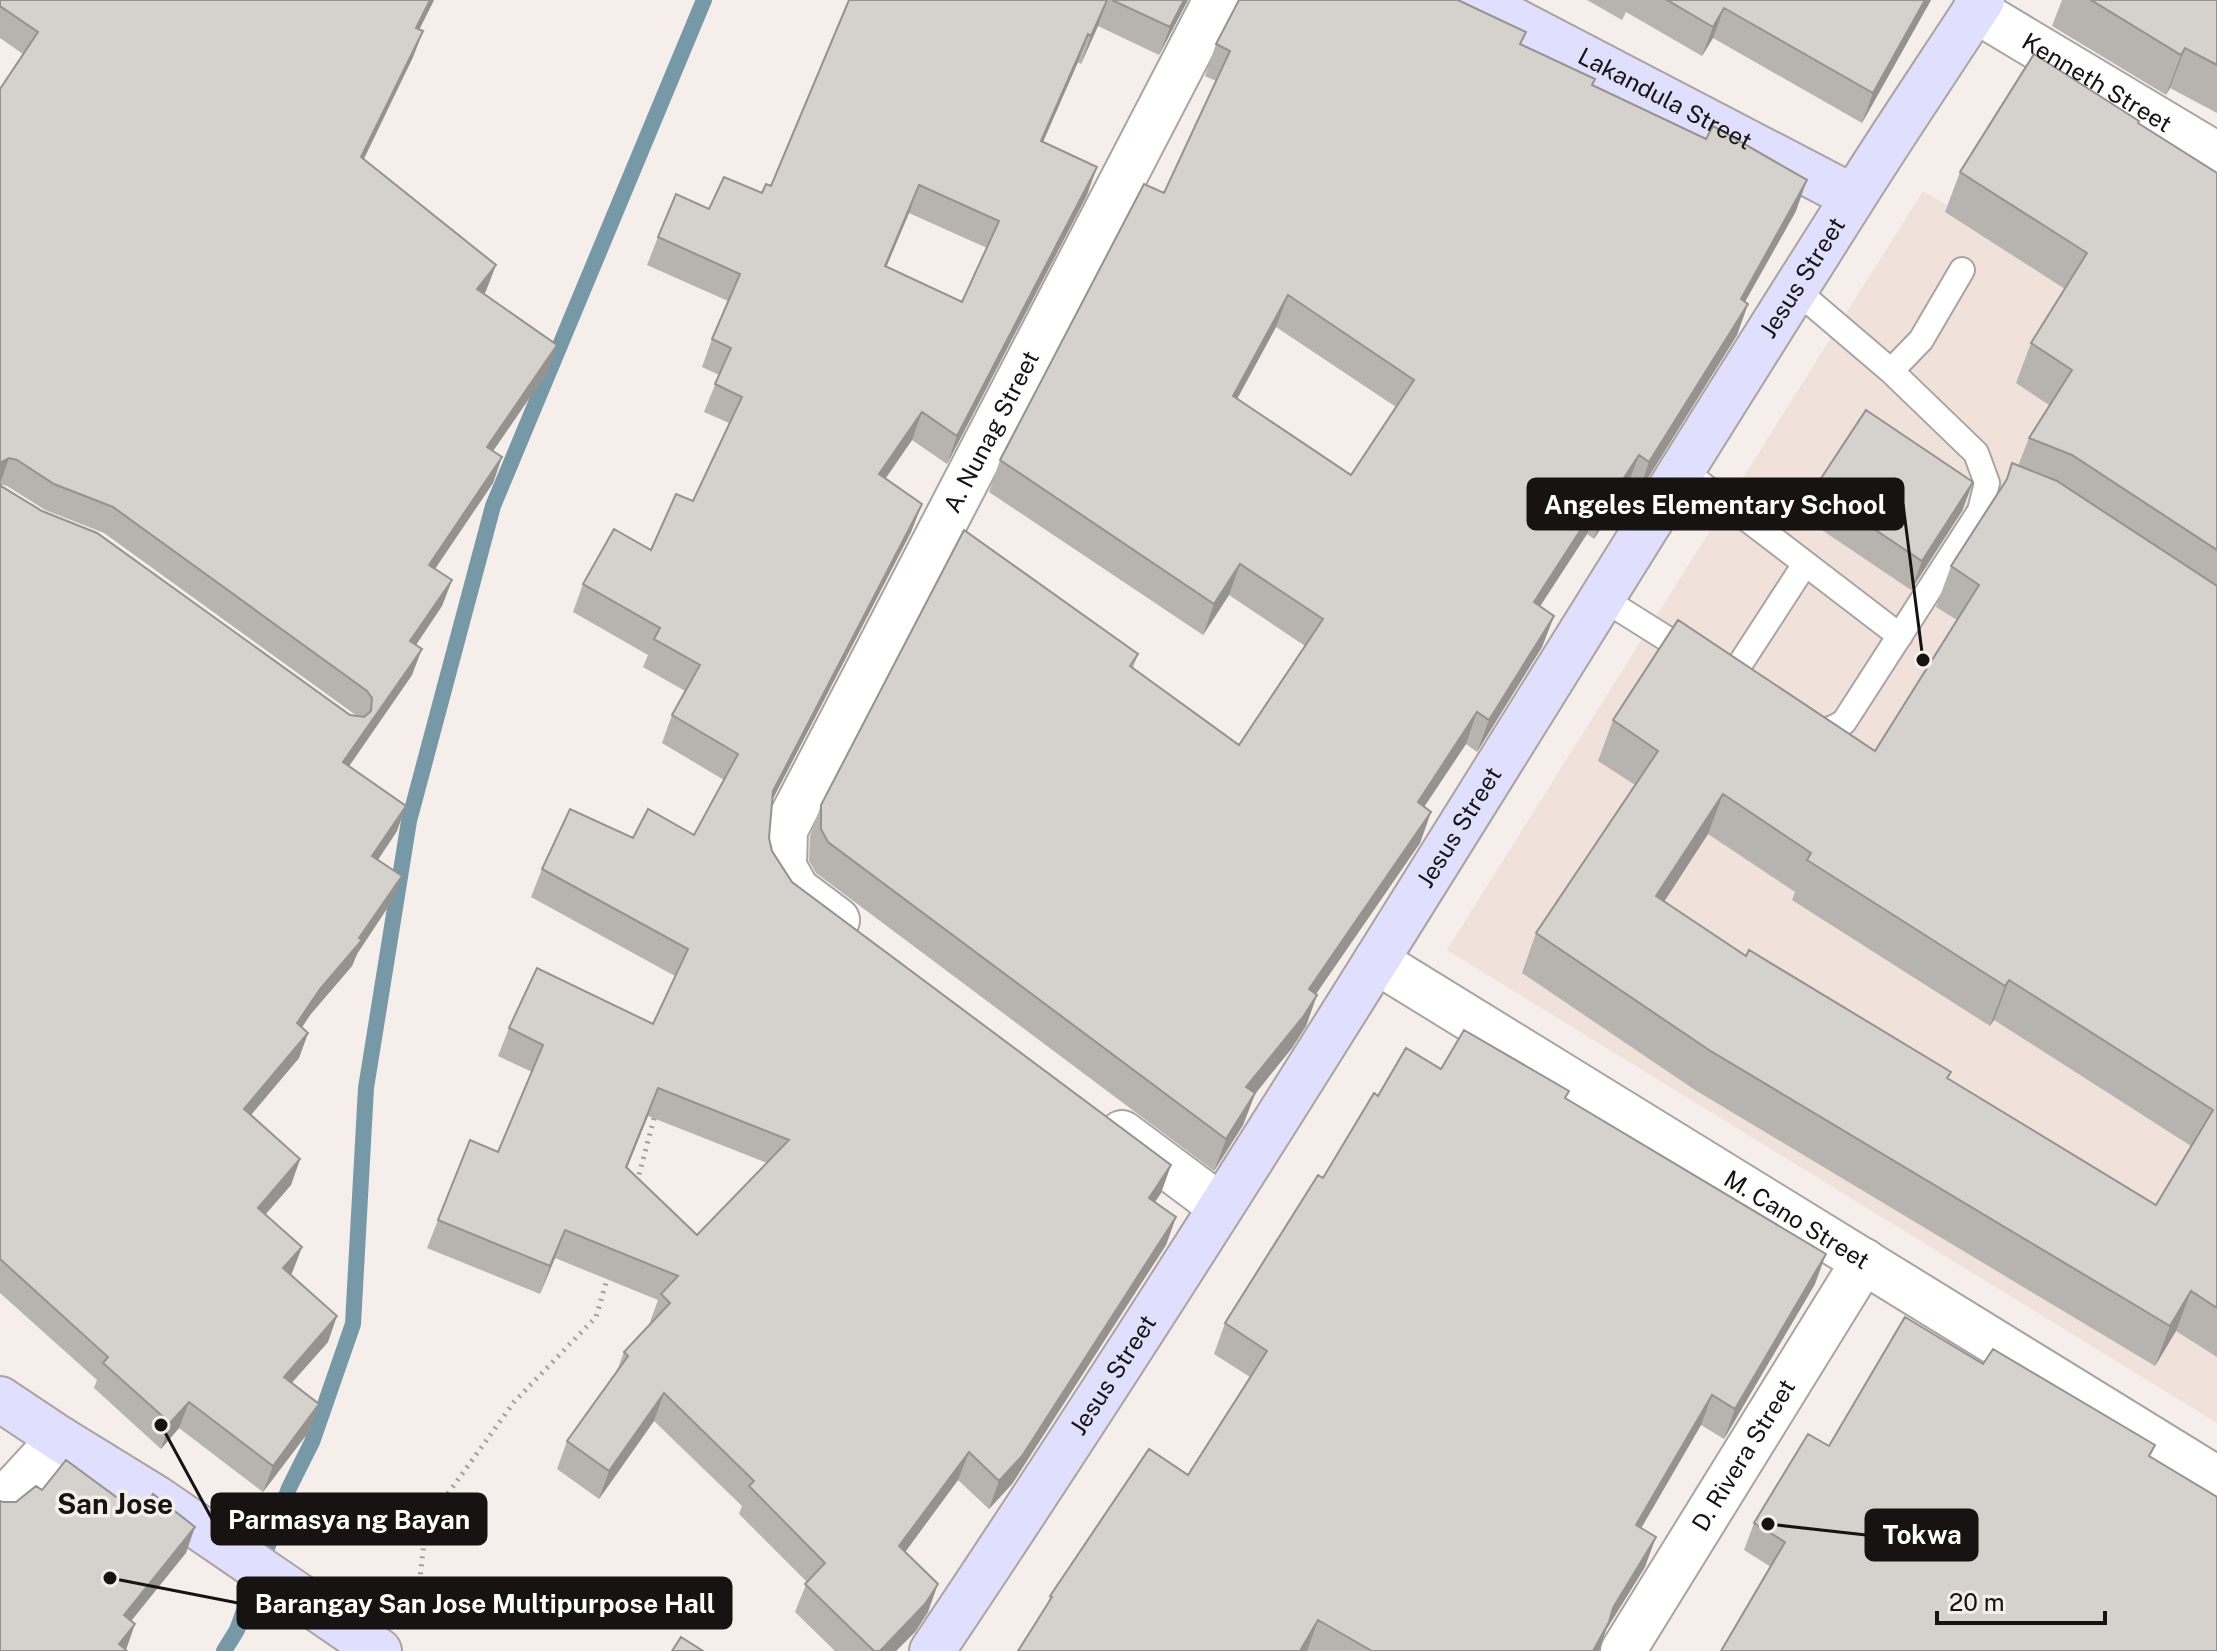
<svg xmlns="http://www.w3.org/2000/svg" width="2217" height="1651" font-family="'Public Sans',sans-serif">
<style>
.built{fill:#f0e1db}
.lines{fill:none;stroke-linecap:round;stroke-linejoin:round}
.stream{stroke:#7798a7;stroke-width:16}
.lane-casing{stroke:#aaa3a1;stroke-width:28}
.street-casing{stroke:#aaa3a1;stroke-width:48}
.secondary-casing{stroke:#aaa3a1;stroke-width:48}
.path{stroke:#a49e9c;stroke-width:5;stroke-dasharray:2 6;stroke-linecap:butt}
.lane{stroke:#fff;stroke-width:24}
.street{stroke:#fff;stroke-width:44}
.secondary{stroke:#e0dffe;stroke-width:44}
.wall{fill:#b7b4af;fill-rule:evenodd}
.shaded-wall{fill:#95928f}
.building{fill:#d5d1cc;stroke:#95928f;stroke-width:2;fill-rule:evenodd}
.labels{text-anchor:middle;stroke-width:7;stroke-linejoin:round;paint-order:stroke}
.street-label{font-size:24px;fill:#161312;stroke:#f5eeeb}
.quarter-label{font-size:28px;font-weight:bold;fill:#161312;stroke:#f5eeeb}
.leader{fill:none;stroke:#161312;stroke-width:3}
.callout-dot{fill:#161312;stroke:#f5eeeb;stroke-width:3}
.callout{fill:#161312;stroke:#161312;stroke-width:3}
.callout-label{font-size:26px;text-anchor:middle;font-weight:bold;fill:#fff}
</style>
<rect width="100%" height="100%" fill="#f5eeeb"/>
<path class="built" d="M1923,191L2217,369V1423L1447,950Z"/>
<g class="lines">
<path class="stream" d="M224,1651L237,1630L289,1488L312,1442L353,1324L366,1088L409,821L493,506L704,0"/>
<g class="lane-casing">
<path id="lane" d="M1796,290L1891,371L1921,340L1962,270
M1683,470L1900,636
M1602,598L1691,654
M1731,678L1805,564
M1808,726C1821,735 1831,730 1844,722L1980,511L1987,483L1976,453L1891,371"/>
</g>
<g class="street-casing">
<g id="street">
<path id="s1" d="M1975,10L2217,155"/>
<path id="s2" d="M837,920L797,890L784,867L785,830L1216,0"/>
<path id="s3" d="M1376,961L2217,1479"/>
<path d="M1122,1133L1220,1206"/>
<path d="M0,1504L60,1439"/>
<path id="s4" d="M1623,1651L1864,1261"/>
</g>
</g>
<g class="secondary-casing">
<g id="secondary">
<path id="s5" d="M1475,0L1853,197"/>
<path d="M0,1399L60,1439L156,1498L379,1651"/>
<path id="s6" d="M932,1651C1251,1175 1546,682 1853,198C1895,131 1939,66 1982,0"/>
</g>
</g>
<path class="path" d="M637,1182L655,1115
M416,1614L426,1524L514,1402L596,1317L608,1276"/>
<use href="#lane" class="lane"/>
<use href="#street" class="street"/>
<use href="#secondary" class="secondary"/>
</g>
<path class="wall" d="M0,0H434L419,30L423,31L413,57L364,159L486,291L484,294L548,371L493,451L502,457L493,483L435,569L452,580L442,606L416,645L412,675L349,766L397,831L378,860L392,901L357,954L352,966L310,1015L302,1027L308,1033L299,1058L251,1115L300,1159L291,1185L265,1215L302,1247L291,1275L328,1342L292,1383L310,1430L263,1492L179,1428L161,1449L94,1388L97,1380L0,1293V89L23,54L0,38ZM0,484L7,486L45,510L104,533L357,716L350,715Z
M849,0H1188L1159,55L1098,26L1081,64L1078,62L1043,142L1087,195L947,464L912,440L886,478L922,504L911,532L772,800L769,838L772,851L792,882L1171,1165L1161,1193L1155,1202L1176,1217L1166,1245L1012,1484L989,1509L958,1480L905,1552L928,1612L915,1632L896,1651H835L795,1612L807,1582L739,1514L742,1506L654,1421L599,1499L557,1469L567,1441L616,1373L624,1352L651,1323L650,1322L658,1300L555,1258L540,1294L427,1248L438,1220L498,1152L532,1072L498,1056L509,1028L653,1024L675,976L531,897L542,869L633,838L694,835L724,780L662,743L672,715L685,691L643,667L648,655L573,612L583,584L651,550L693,501L729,423L704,412L719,375L702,367L712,339L728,301L647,265L658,237L709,209L762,193L771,186ZM909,213L987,248L962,302L886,267ZM648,1116L767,1163L697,1235L627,1167Z
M1587,0H1931L1862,123L1713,38L1702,56L1626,12L1622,20Z
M2062,0H2217V113L2170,88L2166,95L2052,26Z
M1216,44L1522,45L1593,85L1796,211L1745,302L1748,304L1737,335L1638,494L1627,487L1594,539L1587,534L1540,606L1554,616L1542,647L1477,752L1466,744L1424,807L1431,812L1420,843L1316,994L1317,995L1306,1026L1292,1048L1255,1094L1243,1125L1214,1171L816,873L809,861L810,836L821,805L1138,654L1133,668L1239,745L1305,646L1229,595L1203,635L989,492L1000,460L1164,193L1216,81L1205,76ZM1276,327L1396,407L1351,475L1237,398Z
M2138,124L2217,173V1357L2176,1331L2155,1366L1695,1090L1522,973L1536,933L1635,785L1598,761L1613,720L1875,751L1957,620L1936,607L1951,566L2006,481L2012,463L2018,466L2029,438L2049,405L2016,383L2031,343L2065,289L1945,212L1960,172ZM1708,834L1795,892L1792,900L1990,1026L1994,1020L2191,1146L2156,1205L1746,956L1664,901Z
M1973,482L1962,511L1911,590L1804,518L1814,489Z
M1441,1069L1566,1098L1815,1284L1724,1439L1701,1425L1641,1528L1645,1567L1606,1630L1599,1651H1018L1047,1606L1050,1596L1188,1475L1250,1377L1214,1354L1225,1323L1378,1096Z
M1983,1364L2151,1457L1771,1567L1744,1550L1754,1523L1829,1446Z"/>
<path class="shaded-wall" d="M430,0H434L407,54L416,28Z
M1107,0L1098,26L1081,64L1091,36Z
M1184,0H1188L1159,55L1170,27Z
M1925,0H1931L1862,123L1873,93Z
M1724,8L1713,38L1702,56L1713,27Z
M423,31L413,57L352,183L361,157Z
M1088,34L1078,62L1031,169L1041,141Z
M2185,48L2170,88L2166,95L2181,55Z
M1097,167L1087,195L947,464L957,436Z
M1807,180L1796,211L1729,330L1741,299Z
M919,185L909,213L875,294L885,266Z
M496,265L486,291L467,315L477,289Z
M1288,295L1276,327L1222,427L1233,396Z
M1748,304L1737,335L1638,494L1649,462Z
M557,345L548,371L478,473L487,447Z
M922,412L912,440L869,502L879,474Z
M1639,455L1627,487L1594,539L1605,507Z
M502,457L493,483L420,591L429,565Z
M9,458L0,484V463Z
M1973,482L1962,511L1911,590L1922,561Z
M1598,503L1587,534L1522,634L1534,602Z
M922,504L911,532L763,818L773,791Z
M1240,564L1229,595L1203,635L1214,604Z
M452,580L442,606L401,667L410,641Z
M1554,616L1542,647L1477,752L1489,720Z
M422,649L412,675L334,788L343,762Z
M1477,712L1466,744L1406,834L1418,802Z
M1723,794L1708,834L1642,936L1656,896Z
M406,806L397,831L363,882L372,856Z
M1431,812L1420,843L1298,1020L1309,989Z
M402,876L392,901L357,954L352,966L310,1015L288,1049L297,1023L320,989L359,938Z
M2009,980L1994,1020L1990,1026L2005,986Z
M1317,995L1306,1026L1292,1048L1255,1094L1243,1125L1214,1171L1246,1087Z
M308,1033L299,1058L234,1135L244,1109Z
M658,1088L648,1116L616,1195L626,1167Z
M300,1159L291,1185L248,1234L258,1208Z
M1171,1165L1161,1193L1139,1226L1149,1198Z
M1176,1217L1166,1245L1012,1484L989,1509L999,1481Z
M565,1230L555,1258L540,1294L550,1266Z
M302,1247L292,1273L274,1294L283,1268Z
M1826,1254L1815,1284L1724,1439L1735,1409Z
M2191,1291L2176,1331L2155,1366L2170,1326Z
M337,1316L328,1342L274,1402L284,1377Z
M664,1393L654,1421L599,1499L609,1471Z
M1712,1395L1701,1425L1625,1556L1636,1525Z
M189,1402L179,1428L161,1449L170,1423Z
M319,1404L310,1430L263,1492L273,1466Z
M969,1452L958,1480L889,1574L899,1546Z
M195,1527L186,1553L115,1641L124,1615Z
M1656,1537L1645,1567L1606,1630L1599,1651H1593L1613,1608Z
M938,1584L928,1612L915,1632L896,1651H880Z
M1318,1620L1307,1651H1300Z
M135,1624L126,1650L119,1644Z"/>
<path class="building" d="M0,0H430L416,28L423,31L361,157L496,265L477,289L557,345L487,447L502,457L429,565L452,580L410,641L422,649L343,762L406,806L372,856L402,876L359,938L362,940L320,989L297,1023L308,1033L244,1109L300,1159L258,1208L302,1247L283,1268L337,1316L284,1377L319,1404L273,1466L189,1402L170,1423L103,1363L108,1357L0,1259V483L1,486L42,511L97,533L350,715L364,717L371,711L372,698L367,691L113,507L54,484L17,460L9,458L0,463V89L38,32L0,6Z
M849,0H1107L1091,36L1088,34L1041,141L1097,167L957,436L922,412L879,474L922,504L773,791L769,838L772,851L792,882L1171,1165L1149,1198L1176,1217L1022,1456L999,1481L969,1452L899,1546L938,1584L925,1604L880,1651H874L805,1584L825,1563L749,1486L754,1481L664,1393L609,1471L567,1441L628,1356L624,1352L670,1303L661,1294L678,1276L565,1230L550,1266L438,1220L470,1140L498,1152L543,1045L509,1028L537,968L653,1024L688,949L542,869L570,809L633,838L648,809L694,835L738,754L672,715L700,665L654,639L660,628L583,584L614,529L651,550L676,494L693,501L742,397L715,384L731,348L712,339L740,274L658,237L676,194L709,209L724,177L762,193L766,184L771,186ZM919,185L999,221L962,302L885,266ZM658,1088L789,1140L697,1235L626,1167Z
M1112,0H1184L1170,27Z
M1239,0H1458L1526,32L1520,44L1595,79L1592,85L1706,139L1713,126L1807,180L1741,299L1748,304L1649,462L1639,455L1605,507L1598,503L1534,602L1554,616L1489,720L1477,712L1418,802L1431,812L1309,989L1317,995L1303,1017L1246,1087L1255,1093L1226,1139L828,842L821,829V805L964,530L1138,654L1130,666L1239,745L1323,619L1240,564L1214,604L1000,460L1144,184L1164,193L1230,51L1216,44ZM1288,295L1414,380L1351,475L1233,396Z
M1667,0H1925L1873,93L1724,8L1713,27Z
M2091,0H2217V65L2185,48L2181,55Z
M2034,54L2139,121L2138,123L2217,173V550L2072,455L2029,438L2072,370L2031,343L2087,253L1960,172Z
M1866,410L1973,482L1922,561L1814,489Z
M2012,463L2057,481L2217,586V1308L2191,1291L2170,1326L1709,1050L1536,933L1658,751L1613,720L1678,620L1875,751L1979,585L1951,566L2007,479ZM1723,794L1811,853L1807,860L2005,986L2009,980L2213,1110L2156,1205L1947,1078L1951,1072L1749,950L1746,956L1656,896Z
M1464,1030L1569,1091L1565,1098L1826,1254L1735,1409L1712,1395L1636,1525L1656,1537L1613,1608L1609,1622L1593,1651H1372L1318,1620L1300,1651H1018L1052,1597L1050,1596L1149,1449L1188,1475L1267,1351L1225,1323L1318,1175L1323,1178L1374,1093L1378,1096L1406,1048L1441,1069Z
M1905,1317L1983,1364L1993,1349L2155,1445L2149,1456L2217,1497V1651H1721L1785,1542L1754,1523L1808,1434L1829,1446Z
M66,1460L138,1513L153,1494L195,1527L124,1615L135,1624L119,1644L127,1651H0V1501L3,1502H16L36,1486L42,1490Z
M681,1637L703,1651H672Z"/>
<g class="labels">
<g class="street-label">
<text dy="8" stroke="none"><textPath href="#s1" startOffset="142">Kenneth Street</textPath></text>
<text dy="8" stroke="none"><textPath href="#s5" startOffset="214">Lakandula Street</textPath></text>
<text dy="8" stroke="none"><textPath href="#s6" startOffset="1626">Jesus Street</textPath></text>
<text dy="8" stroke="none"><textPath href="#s2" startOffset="562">A. Nunag Street</textPath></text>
<text dy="8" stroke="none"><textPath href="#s6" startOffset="978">Jesus Street</textPath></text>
<text dy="8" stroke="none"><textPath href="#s3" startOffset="494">M. Cano Street</textPath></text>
<text dy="8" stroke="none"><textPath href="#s6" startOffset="330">Jesus Street</textPath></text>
<text dy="8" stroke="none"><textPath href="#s4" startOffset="230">D. Rivera Street</textPath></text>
</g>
<g class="quarter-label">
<text x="115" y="1514">San Jose</text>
</g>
</g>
<path class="leader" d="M1923 660L1903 504M161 1425L212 1519M1768 1524L1866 1535M110 1578L238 1603"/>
<g class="callout-dot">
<circle cx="1923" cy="660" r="8"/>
<circle cx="161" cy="1425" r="8"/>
<circle cx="1768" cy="1524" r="8"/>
<circle cx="110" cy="1578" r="8"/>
</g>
<g class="callout">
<rect x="1528" y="479" width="375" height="50" rx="8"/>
<rect x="212" y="1494" width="274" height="50" rx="8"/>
<rect x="1866" y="1510" width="111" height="50" rx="8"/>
<rect x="238" y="1578" width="493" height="50" rx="8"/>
</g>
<g class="callout-label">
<text x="1715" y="514">Angeles Elementary School</text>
<text x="349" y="1529">Parmasya ng Bayan</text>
<text x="1922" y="1544">Tokwa</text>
<text x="485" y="1613">Barangay San Jose Multipurpose Hall</text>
</g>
<path d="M1937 1611v12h168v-12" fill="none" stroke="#161312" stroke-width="4"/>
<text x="1949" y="1611" font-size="24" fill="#161312" stroke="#f5eeeb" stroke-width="6" paint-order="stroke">20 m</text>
</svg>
